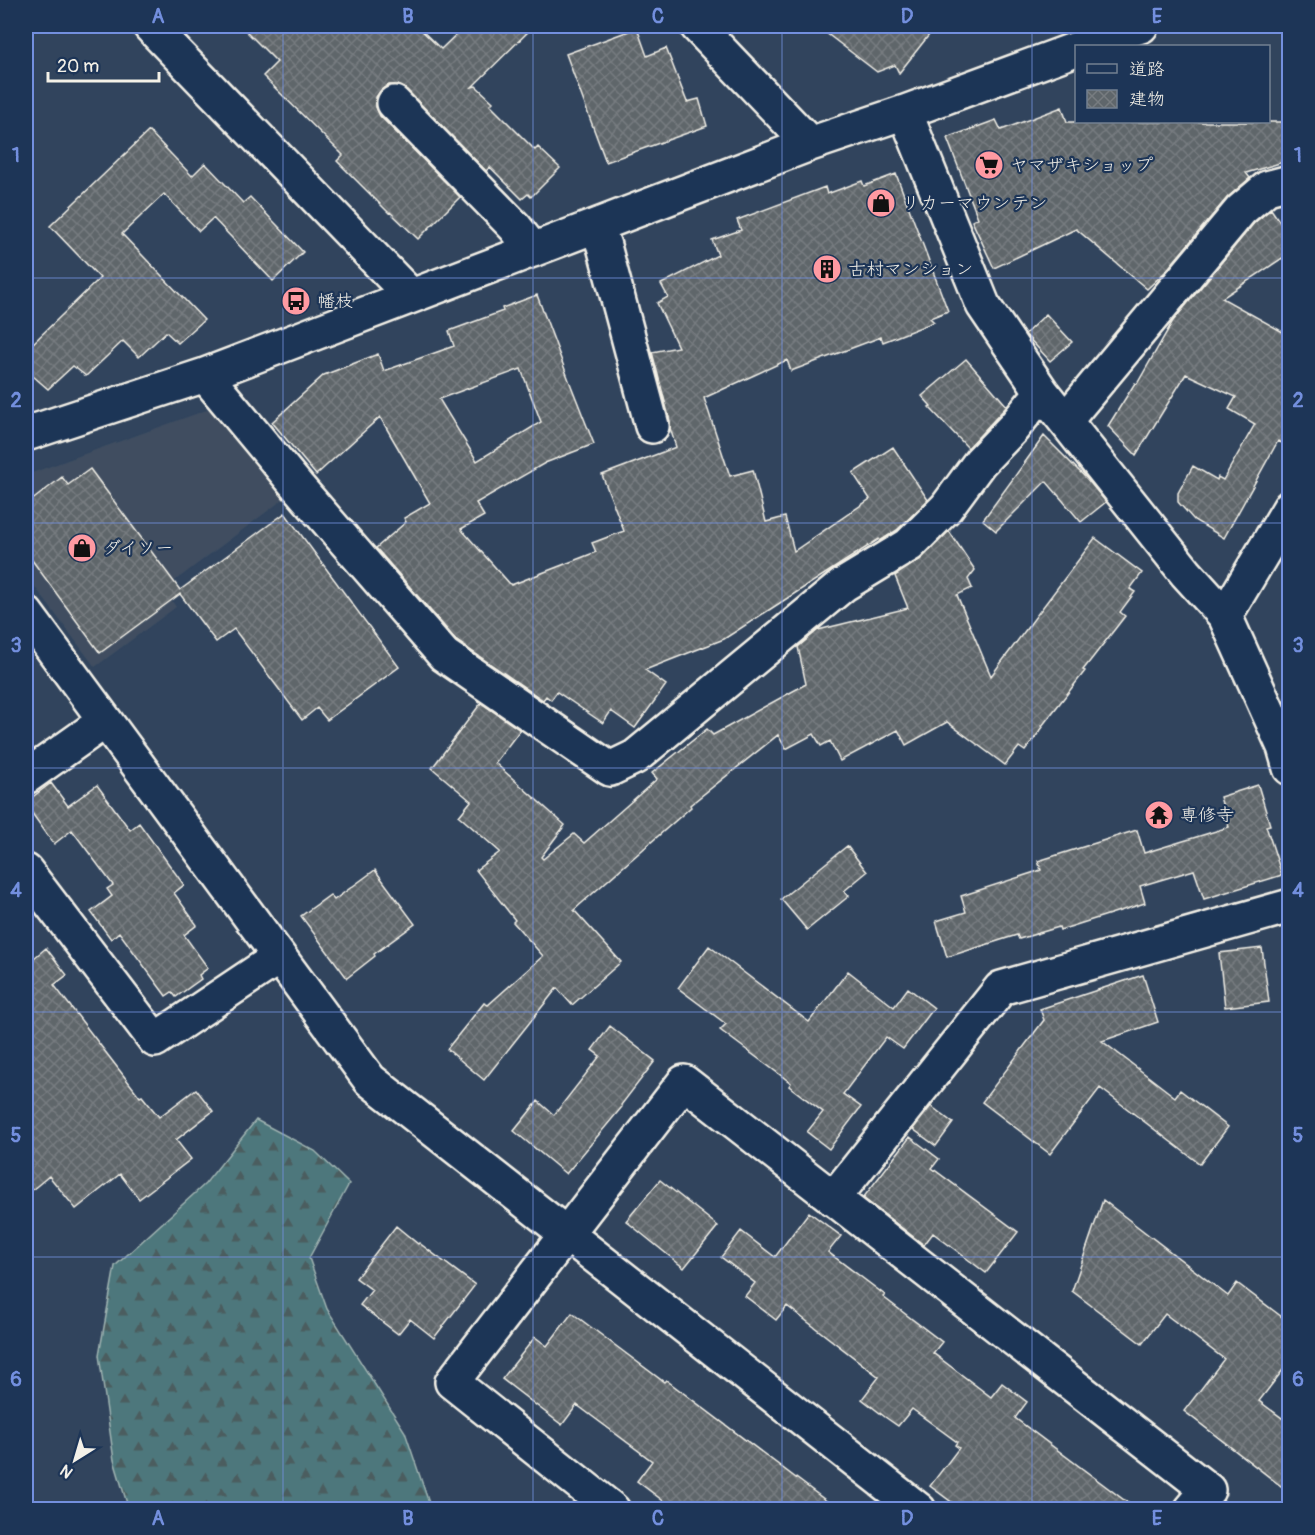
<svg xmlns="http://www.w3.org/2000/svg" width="1315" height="1535" font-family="Pangolin,'Klee One',sans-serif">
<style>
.built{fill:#3f4e61}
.forest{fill:url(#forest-firs);stroke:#a0b4b2;stroke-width:1.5}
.building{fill:url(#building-cross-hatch);stroke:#f4f1e8;stroke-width:1.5;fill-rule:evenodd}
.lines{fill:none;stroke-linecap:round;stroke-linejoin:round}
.minor-casing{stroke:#f4f1e8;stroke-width:38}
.minor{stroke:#1d3557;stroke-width:33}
.grid{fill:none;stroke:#738fde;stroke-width:1.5;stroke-opacity:0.55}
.labels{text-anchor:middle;stroke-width:4.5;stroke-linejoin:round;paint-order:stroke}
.poi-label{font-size:18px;fill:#f4f1e8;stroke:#1d3557;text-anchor:start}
.neatline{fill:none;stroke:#738fde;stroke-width:2}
.grid-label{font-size:20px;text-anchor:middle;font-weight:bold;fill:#738fde}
</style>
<defs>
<pattern id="forest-firs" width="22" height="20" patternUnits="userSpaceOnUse" patternTransform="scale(1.5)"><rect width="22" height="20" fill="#4d777c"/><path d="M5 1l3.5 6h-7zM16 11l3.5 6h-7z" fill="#4b5d5e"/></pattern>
<pattern id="building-cross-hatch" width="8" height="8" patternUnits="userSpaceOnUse" patternTransform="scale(1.5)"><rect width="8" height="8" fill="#5f666b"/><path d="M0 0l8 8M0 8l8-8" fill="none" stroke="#777c80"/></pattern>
</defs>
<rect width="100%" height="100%" fill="#31445d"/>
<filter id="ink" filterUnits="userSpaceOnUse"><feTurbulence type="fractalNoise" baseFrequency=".0167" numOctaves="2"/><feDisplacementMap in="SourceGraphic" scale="12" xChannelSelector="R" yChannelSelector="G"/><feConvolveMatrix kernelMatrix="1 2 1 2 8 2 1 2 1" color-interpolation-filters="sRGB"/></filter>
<g filter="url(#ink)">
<path class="built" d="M215,407L293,492L164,589L176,607L95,667L26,575V475Z"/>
<path class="forest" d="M256,1120L315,1151L349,1184L309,1258L327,1309L405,1432L431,1509H116L128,1507L114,1460L99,1355L115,1266L205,1184Z"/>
<path class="building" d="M241,26H417L441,49L465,26H534L472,87L476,86L493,102L490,105L535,150L538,147L560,168L531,197L528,194L522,199L490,167L486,171L407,90L398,85H389L381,90L376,97V107L380,116L460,197L418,239L390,212L389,213L337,161L343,155L263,76L277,62Z
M817,26H936L899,73L895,65L877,72Z
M637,28L647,56L666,48L687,102L699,99L707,126L606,162L566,54Z
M1062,107L1067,122H1290V160L1246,173L1250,178L1227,198L1165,272L1147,289L1076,229L994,268L972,221L978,218L947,138L996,120L1001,130Z
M149,131L192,176L205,163L243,203L250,197L303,252L273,281L213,218L199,231L164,194L122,234L204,320L178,343L166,332L139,357L123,341L86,376L73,366L48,389L26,370V350L100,278L50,226Z
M896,174L948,311L930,318L934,322L883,342L881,337L791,371L787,360L704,398L730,476L753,470L766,522L785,517L794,551L870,499L853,473L893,447L928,500L897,530L880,541L879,539L724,639L645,670L666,685L635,728L611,711L603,723L557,692L551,700L546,696L543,700L457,641L376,548L406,522L404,518L430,503L380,417L316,475L272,422L324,375L378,354L384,371L454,346L449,331L503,311L502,308L537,295L570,383L594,444L545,463L476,503L484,516L461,529L511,585L596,552L592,543L624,531L602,475L676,447L670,428V421L652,352L678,347L657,303L668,297L661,284L718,255L712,240L741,230L737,220L825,187L827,194L862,181L864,186ZM521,369L541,422L477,461L439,399Z
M1271,209L1290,237V253L1222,298L1290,336V447L1278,441L1224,538L1194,520L1178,502V493L1193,466L1217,480L1218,477L1223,480L1255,424L1229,409L1236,397L1186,374L1136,455L1108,426L1135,383L1137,384L1173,321L1254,223Z
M1046,314L1072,342L1050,361L1025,334Z
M966,359L1007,406L968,448L929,407L931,406L922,396Z
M1044,436L1087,479L1106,502L1081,522L1046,481L996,531L983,520Z
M90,469L180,590L285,513L399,667L327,720L317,708L302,720L234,629L216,642L180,594L100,653L26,552V505L62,477L68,485Z
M949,531L975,570L968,579L972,588L957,595L991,676L1095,538L1142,573L1130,589L1135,592L1120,612L1125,616L1083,670L1085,671L1042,726L1043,727L1025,751L1019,747L1005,765L947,722L906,745L898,730L840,761L830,741L821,746L814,734L786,749L778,735L690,805L691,807L574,910L621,962L572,1005L557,988L484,1080L447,1049L484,1003L488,1005L543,956L513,922L515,920L476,870L500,852L459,816L471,801L432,768L481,703L520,730L495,763L565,825L541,857L543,859L574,834L584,843L657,779L652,773L707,729L713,735L806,684L798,647L818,630L908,608L895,576L922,558Z
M51,783L68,806L97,785L130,830L139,823L184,885L174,893L197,925L184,935L208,968L199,975L201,979L176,997L172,992L166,996L119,932L111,939L91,912L112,896L107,889L113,885L72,830L54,844L26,805V802Z
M1258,785L1270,825L1266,826L1282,875L1204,899L1194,870L1140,886L1145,903L1060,930L1059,927L1019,939L1017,935L947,957L936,921L966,912L961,896L1041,870L1038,861L1137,830L1144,853L1229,827L1220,797Z
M847,846L867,872L844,891L849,896L807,930L781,899Z
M375,870L415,924L374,954L375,956L347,978L301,916L330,895L334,900Z
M709,946L809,1022L848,971L894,1007L908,988L934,1008L903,1049L886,1037L843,1094L861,1107L829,1149L807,1132L823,1112L789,1086L791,1083L720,1030L726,1024L678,988Z
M26,947L34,958L46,948L67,975L54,985L140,1097L142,1096L159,1117L196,1089L213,1111L176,1140L191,1159L139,1199L120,1174L76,1209L49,1176L26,1195Z
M1262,948L1269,1002L1225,1007L1219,953Z
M1143,975L1158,1022L1102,1041L1175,1097L1180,1090L1228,1127L1200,1164L1100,1088L1050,1154L982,1102L1044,1020L1040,1009Z
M610,1026L655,1061L621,1105L622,1107L566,1174L514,1131L538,1101L554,1115L600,1056L592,1050Z
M931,1106L953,1123L936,1146L913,1129Z
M910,1137L939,1159L932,1168L1018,1232L986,1273L933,1233L924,1245L863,1198Z
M660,1180L718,1226L684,1268L626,1221Z
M1103,1200L1228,1296L1237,1283L1290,1323V1361L1259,1401L1290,1424V1493L1184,1411L1224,1359L1165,1314L1142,1344L1072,1291Z
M809,1212L841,1236L828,1252L885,1295L883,1297L942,1342L933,1353L991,1397L1002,1383L1027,1402L1015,1418L1136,1509H961L930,1486L959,1448L955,1445L957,1442L912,1409L898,1426L885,1417L862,1399L879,1377L787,1306L776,1320L745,1296L755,1283L721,1257L741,1231L775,1257Z
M396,1226L418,1244L419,1243L475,1285L434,1338L410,1319L398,1334L360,1305L372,1290L356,1278Z
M572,1313L664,1382L666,1380L837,1509H674L637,1481L652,1461L577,1405L562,1425L502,1379L535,1337L547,1346Z"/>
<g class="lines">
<g class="minor-casing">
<path id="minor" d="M150,26L411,296
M697,26L810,144
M1084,46L1141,26
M394,103L515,227L533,250
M905,112L983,305L1042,392L1186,573L1225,616L1284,747L1290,768
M597,226L604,246L652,426
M205,375L298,487L444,655L610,769L635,757L843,585L909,545L946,508L980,462L1013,428L1042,392
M1065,421L1241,210L1267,188L1290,182
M26,434L205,375L810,144L905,112L1076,49
M26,613L370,1080L919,1510
M1225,616L1290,507
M26,777L105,721
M26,871L155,1040L279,957
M833,1199L1001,988L1290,906
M613,1510L452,1382L684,1082L1208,1490L1191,1510"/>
</g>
<use href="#minor" class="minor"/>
</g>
</g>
<path class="grid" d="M283,26V1510M533,26V1510M782,26V1510M1032,26V1510M26,278H1290M26,523H1290M26,768H1290M26,1012H1290M26,1257H1290"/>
<defs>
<g id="supermarket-disc" transform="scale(1.5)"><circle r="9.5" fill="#ff9aa2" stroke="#1d3557"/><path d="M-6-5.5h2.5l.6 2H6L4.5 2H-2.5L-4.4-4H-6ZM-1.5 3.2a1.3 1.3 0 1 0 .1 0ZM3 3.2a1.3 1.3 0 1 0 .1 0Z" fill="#111"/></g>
<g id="shop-disc" transform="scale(1.5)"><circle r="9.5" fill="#ff9aa2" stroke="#1d3557"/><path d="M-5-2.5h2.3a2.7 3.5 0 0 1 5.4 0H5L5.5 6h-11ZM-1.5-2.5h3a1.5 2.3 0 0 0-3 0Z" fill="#111"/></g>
<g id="building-disc" transform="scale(1.5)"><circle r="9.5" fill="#ff9aa2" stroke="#1d3557"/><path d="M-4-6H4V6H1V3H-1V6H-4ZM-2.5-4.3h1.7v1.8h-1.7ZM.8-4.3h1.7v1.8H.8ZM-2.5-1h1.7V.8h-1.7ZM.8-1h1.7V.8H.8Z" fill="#111"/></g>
<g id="bus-disc" transform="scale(1.5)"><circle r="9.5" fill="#ff9aa2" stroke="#1d3557"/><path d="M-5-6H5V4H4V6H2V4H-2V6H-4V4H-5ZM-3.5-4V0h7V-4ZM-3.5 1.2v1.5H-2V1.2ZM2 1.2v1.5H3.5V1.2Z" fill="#111"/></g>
<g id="temple-disc" transform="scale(1.5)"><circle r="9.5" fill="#ff9aa2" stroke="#1d3557"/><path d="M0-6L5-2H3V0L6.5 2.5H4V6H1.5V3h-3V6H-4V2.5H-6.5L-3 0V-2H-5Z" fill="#111"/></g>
</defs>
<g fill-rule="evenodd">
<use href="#supermarket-disc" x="989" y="165"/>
<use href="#shop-disc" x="881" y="203"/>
<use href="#building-disc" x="827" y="269"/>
<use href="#bus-disc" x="296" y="301"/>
<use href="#shop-disc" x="82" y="548"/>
<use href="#temple-disc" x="1159" y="815"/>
</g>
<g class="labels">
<g class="poi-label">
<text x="1010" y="171">ヤマザキショップ</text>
<text x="902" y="209">リカーマウンテン</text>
<text x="848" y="275">古村マンション</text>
<text x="317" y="307">幡枝</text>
<text x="103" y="554">ダイソー</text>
<text x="1180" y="821">専修寺</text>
</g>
</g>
<rect width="1315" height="1535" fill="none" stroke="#1d3557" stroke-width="66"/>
<rect x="1075" y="45" width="195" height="78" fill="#1d3557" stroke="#738091" stroke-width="1.5"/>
<rect x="1087" y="64" width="30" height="9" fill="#1d3557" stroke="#738091" stroke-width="1.5"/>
<text x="1129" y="75" font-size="18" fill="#f4f1e8">道路</text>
<rect x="1087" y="90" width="30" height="18" fill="url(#building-cross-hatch)" stroke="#738091" stroke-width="1.5"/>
<text x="1129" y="105" font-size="18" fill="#f4f1e8">建物</text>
<g transform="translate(75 1460) rotate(217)" stroke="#1d3557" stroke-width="4.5" paint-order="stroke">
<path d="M0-4.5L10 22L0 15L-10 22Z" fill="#f4f1e8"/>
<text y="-9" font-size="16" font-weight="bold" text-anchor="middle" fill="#f4f1e8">N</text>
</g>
<path d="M48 72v9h111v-9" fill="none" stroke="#f4f1e8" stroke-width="3"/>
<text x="57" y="72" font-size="18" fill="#f4f1e8" stroke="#1d3557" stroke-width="4.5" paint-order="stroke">20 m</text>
<rect x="33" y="33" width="1249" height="1469" class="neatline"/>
<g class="grid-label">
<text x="158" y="23">A</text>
<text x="408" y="23">B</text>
<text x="658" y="23">C</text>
<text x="907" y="23">D</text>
<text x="1157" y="23">E</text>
<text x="16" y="162">1</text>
<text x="1298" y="162">1</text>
<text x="16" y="407">2</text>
<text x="1298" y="407">2</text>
<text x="16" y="652">3</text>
<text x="1298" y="652">3</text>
<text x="16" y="897">4</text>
<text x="1298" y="897">4</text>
<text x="16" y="1142">5</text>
<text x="1298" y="1142">5</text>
<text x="16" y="1386">6</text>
<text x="1298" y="1386">6</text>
<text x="158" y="1525">A</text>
<text x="408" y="1525">B</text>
<text x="658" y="1525">C</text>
<text x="907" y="1525">D</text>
<text x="1157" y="1525">E</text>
</g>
</svg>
